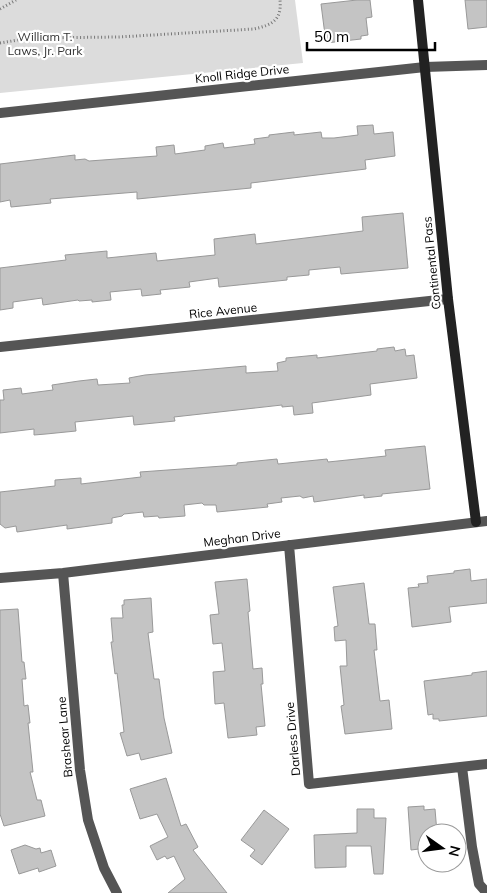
<svg xmlns="http://www.w3.org/2000/svg" width="487" height="893" font-family="Mulish,sans-serif">
<style>
.green{fill:#dcdcdc}
.building{fill:#c4c4c4;stroke:#999}
.lines{fill:none;stroke-linecap:round;stroke-linejoin:round}
.path{stroke:#777;stroke-width:3;stroke-dasharray:1 2.5;stroke-linecap:butt}
.street{stroke:#555;stroke-width:10}
.secondary{stroke:#222;stroke-width:10}
.labels{text-anchor:middle;stroke-width:4.5;stroke-linejoin:round;paint-order:stroke}
.park-label{font-size:12px;fill:#333;stroke:#fff}
.street-label{font-size:12px;fill:#000;stroke:#fff}
</style>
<rect width="100%" height="100%" fill="#fff"/>
<path class="green" d="M0,0H295L303,63L0,93Z"/>
<path class="building" d="M357,0H370L372,17L366,18L368,35L361,36V39L326,43L321,4Z
M465,0H487V27L468,29Z
M373,125L374,134L393,132L395,156L365,160L366,169L251,183V188L137,199V192L50,199L51,203L11,207L10,200L0,202V164L75,155V160L85,159L89,161L157,156L156,147L174,145L175,154L205,150V146L223,143L224,148L255,144L254,139L269,137V135L294,132V135L321,132L322,138H334L358,135L357,126Z
M403,213L408,268L341,274L340,267L309,270V275L287,277V280L219,287L218,278L189,282L190,287L160,290L161,294L142,296L141,289L110,292L111,300L92,302V300L79,301L78,300L43,305L42,298L13,302V308L0,310V268L66,260L65,255L107,251V258L156,253L157,261L215,255L214,239L255,234L256,244L363,231L362,217Z
M394,347L395,351L405,349L406,356L414,355L417,378L370,384L371,395L312,403L313,413L294,415L293,406L282,407V405L174,417L175,421L134,425L133,416L75,422L76,431L46,434L34,435V429L0,433V400H4L3,390L21,388L22,394L53,390L52,385L79,381L97,379L98,385L130,383L129,378L145,375L246,366V373L278,371L277,363L286,361V358L317,355V358L377,351V349Z
M425,446L430,489L382,494V496L364,498V495L314,502L313,496L303,498L300,496L281,498L282,502L267,504L268,507L217,512L216,505H204L202,503L184,505L185,516L159,518L158,516L144,517L143,512L124,514L122,516L112,518V523L67,529V525L17,532L16,526L5,528L0,524V492L55,486V480L81,478V484L141,477L140,472L237,465V463L277,459L278,464L327,459L328,462L386,456L385,450Z
M470,569L471,581L487,579V603L449,607L451,622L412,627L408,588L419,587L418,584L428,583L427,576L454,573V571Z
M247,579L250,611L248,612L253,669L262,668L263,684H261L265,726L256,727L257,735L228,738L224,703L215,704L213,672L225,671L222,643L213,644L210,615L219,614L215,582Z
M364,583L369,624H375L377,650H374L380,701L389,700L392,729L345,734L341,706L344,705L340,666H347L346,640L335,641L334,627L338,626L333,587Z
M151,598L153,632L148,633L154,679H159L164,718L172,753L141,760L139,753L127,756L120,733L124,732L117,673L115,674L111,642H113L111,618H123L122,605H124V600Z
M18,609L22,662H24L26,679H22L24,706L28,705L30,723H28L33,772H30L37,800H41L45,816L4,826L0,814V610Z
M487,671V716L439,721V719H433V714L428,715L424,681L472,675V673Z
M166,778L181,826L186,824L198,847L193,850L227,893H168L185,879L174,856L167,859L165,856L157,860L150,846L168,837L157,814L140,819L130,789Z
M424,806V810L435,809L437,833H427V848L411,850L408,807Z
M357,809H374V818H386L383,874H374L371,846H346V867L315,868L314,835L357,833Z
M264,810L289,829L262,865L250,856L255,850L241,840Z
M25,845L36,849L40,848L41,853L51,850L56,866L39,872L38,868L19,874L11,850Z"/>
<g class="lines">
<path class="path" d="M0,9L16,0
M0,43L30,38L119,37L254,29C272,25 282,20 280,0"/>
<path class="street" d="M0,113L425,67L487,65
M0,347L448,299
M289,545L309,784L487,764
M63,573L80,770L88,820L104,868L117,893
M0,578L63,573L487,521
M462,767L472,847L479,884L487,893"/>
<path class="secondary" d="M418,0L448,299L476,522"/>
</g>
<g class="labels">
<g class="park-label">
<text x="45" y="41">William T.<tspan x="45" dy="14">Laws, Jr. Park</tspan></text>
</g>
<g class="street-label">
<text transform="translate(242 74) rotate(-6)" y="4">Knoll Ridge Drive</text>
<text transform="translate(432 263) rotate(-96)" y="4">Continental Pass</text>
<text transform="translate(223 311) rotate(-6)" y="4">Rice Avenue</text>
<text transform="translate(242 538) rotate(-7)" y="4">Meghan Drive</text>
<text transform="translate(65 737) rotate(-95)" y="4">Brashear Lane</text>
<text transform="translate(293 739) rotate(-95)" y="4">Darless Drive</text>
</g>
</g>
<g transform="translate(442 848) rotate(104)"><circle r="24" fill="#ffffff" stroke="#999999"/>
<path d="M0-4L9 19L0 12L-9 19Z" fill="#000000"/>
<text y="-8" font-size="14" font-weight="bold" text-anchor="middle" fill="#000000">N</text>
</g>
<path d="M307 42v8h128v-8" fill="none" stroke="#000000" stroke-width="2.5"/>
<text x="314" y="42" font-size="15" fill="#000000" stroke="#ffffff" stroke-width="4" paint-order="stroke">50 m</text>
</svg>
